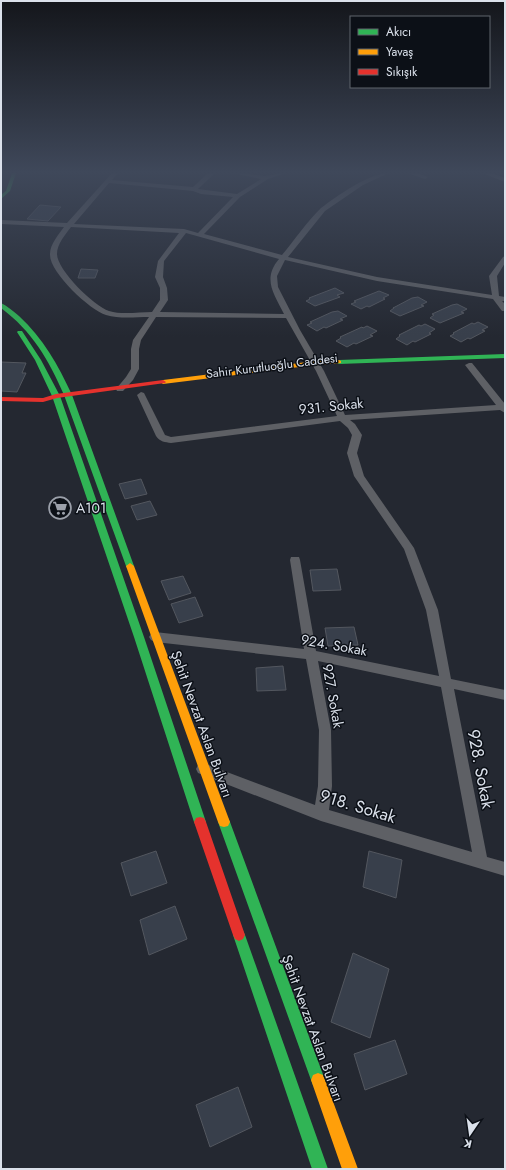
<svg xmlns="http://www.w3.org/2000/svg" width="506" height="1170" font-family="Jost,sans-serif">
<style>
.building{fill:#383f4b;stroke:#53575f}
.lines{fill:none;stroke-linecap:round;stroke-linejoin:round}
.street{fill:#5e6065;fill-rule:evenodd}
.fast{fill:#30b455;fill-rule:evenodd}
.slow{fill:#ff9f0a;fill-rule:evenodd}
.jam{fill:#e5322d;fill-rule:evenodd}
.labels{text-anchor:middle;stroke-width:3;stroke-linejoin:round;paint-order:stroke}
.far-street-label{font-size:12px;fill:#dbe1eb;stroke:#0c1017}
.street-label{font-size:14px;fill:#dbe1eb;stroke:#0c1017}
.poi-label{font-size:14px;fill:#dbe1eb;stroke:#0c1017;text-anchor:start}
.near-street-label{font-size:17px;fill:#dbe1eb;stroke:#0c1017}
</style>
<rect width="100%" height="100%" fill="#242831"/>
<path class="building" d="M40,205L61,207L48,221L27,219Z
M81,269L98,270L95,278H78Z
M335,288L344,293L337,295L340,297L315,306L306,301L310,299L309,298Z
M379,291L389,295L383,298L385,299L369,307L367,306L361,309L351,304L356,302L354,301Z
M418,297L427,302L421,305L424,306L400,316L390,311L394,308H393L412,298Z
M457,304L467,309L461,312L464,313L440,323L430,318L434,315L432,314L452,305Z
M338,311L347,316L340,319L343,320L326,328L324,327L317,331L307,325L312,323L310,322L332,312Z
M478,322L488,327L482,330L485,331L470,339L468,338L461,342L450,336L454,334L453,333L472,323L474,324Z
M425,324L435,329L429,333L431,334L415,342L413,341L407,345L396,339L400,336L399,335L419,325L421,326Z
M367,326L377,331L370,335L373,336L356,344L354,343L347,347L336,341L341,338L340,337L362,327L363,328Z
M1,362L26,363L22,373H26L17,392L1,391Z
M141,479L147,494L125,499L119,484Z
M150,501L157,515L137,520L131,506Z
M337,569L341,590L313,591L310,570Z
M183,576L191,593L169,600L161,581Z
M195,597L203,616L179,623L171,604Z
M354,627L358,645L328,646L325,628Z
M283,666L286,690L257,691L256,668Z
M156,851L167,883L131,896L121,863Z
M369,851L402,860L396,898L363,887Z
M175,906L187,939L149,955L140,920Z
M353,953L389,969L370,1038L331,1022Z
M395,1040L407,1074L365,1090L354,1054Z
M238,1087L252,1127L210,1147L196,1105Z"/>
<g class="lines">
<path class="street" d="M112,173H118L112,180L193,187L208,173H215L198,189L237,194L261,179L232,173C243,173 253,175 264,176C270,176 278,173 286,173L268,179L240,197L204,234L282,255C293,242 309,219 321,208C337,196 369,173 389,173L363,185L325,211L288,257L377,277L492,295L489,276L503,257L505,256V263L497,276L499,296L505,297V301H502L505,304V311H502L493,299L377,281L285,260L277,276L278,287L300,330L324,371L345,415L496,405L465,365L469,363H472L505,404V413L500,410L350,420L355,424L362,435L357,453L364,476L414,548L438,610L451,679L505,690V700L454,689L487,857L505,862V876L321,821L198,773L196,769L198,765L203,763L315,805L318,786L319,730L306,659L155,642L151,640L149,637L151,634L155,632L304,649L290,560L291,557H299L300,560L316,651L439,676L426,610L404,549L354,476L347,453L352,435L348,428L340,421L171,443C165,442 160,442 156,436L137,395L141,392L144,393L165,435L171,437L337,416L316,371L286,318L156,317L141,340L139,349V369L133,380L123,391H117L116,389L126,377L131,369V349L133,340L149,317C135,317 119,319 106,315C90,310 49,272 50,254C50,244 59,234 64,227L1,224V220L67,223ZM109,183L193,191L201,194L233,197L198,233L184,229L74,224ZM71,227L179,233L158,261L155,277L160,288V300L152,312C139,312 122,315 109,311C94,306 57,270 57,254C57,244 65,235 71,227ZM186,233L279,259C262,279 274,294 284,314L160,312L168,300L167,288L163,277L164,261ZM318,661L441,687L472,852L329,810L332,786L331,730Z
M407,173H417L428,177L425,179Z
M482,173H491L505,178V182Z"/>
<path class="fast" d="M12,173H16L10,191L1,199V195L6,191Z
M1,303C7,306 13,311 19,316C43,338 58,365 72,395L134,566L133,568H127L126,566L64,395C49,360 32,331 1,308Z
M18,331H22L41,360L60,396L144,637L206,822L204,826L200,827L196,826L194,822L134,637L52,396L35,360L17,332Z
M505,354V358L339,364L336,362L339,360Z
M224,817L228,818L230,822L325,1080L323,1085L318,1087L313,1085L311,1080L218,822L220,818Z
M239,929L243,931L245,935L328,1169H312L233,935L235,931Z"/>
<path class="slow" d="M339,360L341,361V363L315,365L163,384L160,382L163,380L315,361Z
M130,563L134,566L230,822L228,826L224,827L220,826L218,822L126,566Z
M318,1073L323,1075L325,1080L358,1169H342L311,1080L313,1075Z"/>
<path class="jam" d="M163,380L166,382L165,383L57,398L43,402L1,401V397L43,398L56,394Z
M200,817L204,818L206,822L245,935L243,939L239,941L235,939L233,935L194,822L196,818Z"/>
</g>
<linearGradient id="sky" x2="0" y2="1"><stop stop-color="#14161b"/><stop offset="0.51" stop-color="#3f485a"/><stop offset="1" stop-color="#3f485a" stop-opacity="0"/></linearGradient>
<rect width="506" height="337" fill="url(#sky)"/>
<defs>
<g id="supermarket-ring" transform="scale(1.15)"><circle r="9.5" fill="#0c1017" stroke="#9ba0aa" stroke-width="1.5"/><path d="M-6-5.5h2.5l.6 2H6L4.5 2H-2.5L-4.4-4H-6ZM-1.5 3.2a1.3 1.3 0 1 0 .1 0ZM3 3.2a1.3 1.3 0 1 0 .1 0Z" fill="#9ba0aa"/></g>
</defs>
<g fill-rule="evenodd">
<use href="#supermarket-ring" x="60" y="508"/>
</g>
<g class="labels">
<g class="far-street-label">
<text transform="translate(272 366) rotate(-7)" y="4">Sahir Kurutluoğlu Caddesi</text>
</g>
<g class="street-label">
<text transform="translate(331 406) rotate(-6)" y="5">931. Sokak</text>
<text transform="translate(334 645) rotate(10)" y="5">924. Sokak</text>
<text transform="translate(333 696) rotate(80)" y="5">927. Sokak</text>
<text transform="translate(202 724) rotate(70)" y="5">Şehit Nevzat Aslan Bulvarı</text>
<text transform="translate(313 1028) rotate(70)" y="5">Şehit Nevzat Aslan Bulvarı</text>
</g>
<g class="poi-label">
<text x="76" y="513">A101</text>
</g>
<g class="near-street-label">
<text transform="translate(481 769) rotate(79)" y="6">928. Sokak</text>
<text transform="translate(358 806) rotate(17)" y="6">918. Sokak</text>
</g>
</g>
<rect width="506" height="1170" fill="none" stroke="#dbe1eb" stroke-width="4"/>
<rect x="350" y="16" width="140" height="72" fill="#0c1017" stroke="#5f646c"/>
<rect x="358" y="29" width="20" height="6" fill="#30b455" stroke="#5f646c"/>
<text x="386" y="36" font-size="12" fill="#dbe1eb">Akıcı</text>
<rect x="358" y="49" width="20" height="6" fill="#ff9f0a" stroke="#5f646c"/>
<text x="386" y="56" font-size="12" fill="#dbe1eb">Yavaş</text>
<rect x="358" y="69" width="20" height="6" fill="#e5322d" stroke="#5f646c"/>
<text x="386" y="76" font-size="12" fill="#dbe1eb">Sıkışık</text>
<g transform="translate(470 1134) rotate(193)" stroke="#0c1017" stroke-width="3" paint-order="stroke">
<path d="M0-3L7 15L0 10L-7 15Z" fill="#dbe1eb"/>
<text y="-6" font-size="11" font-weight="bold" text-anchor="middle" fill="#dbe1eb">K</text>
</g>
</svg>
